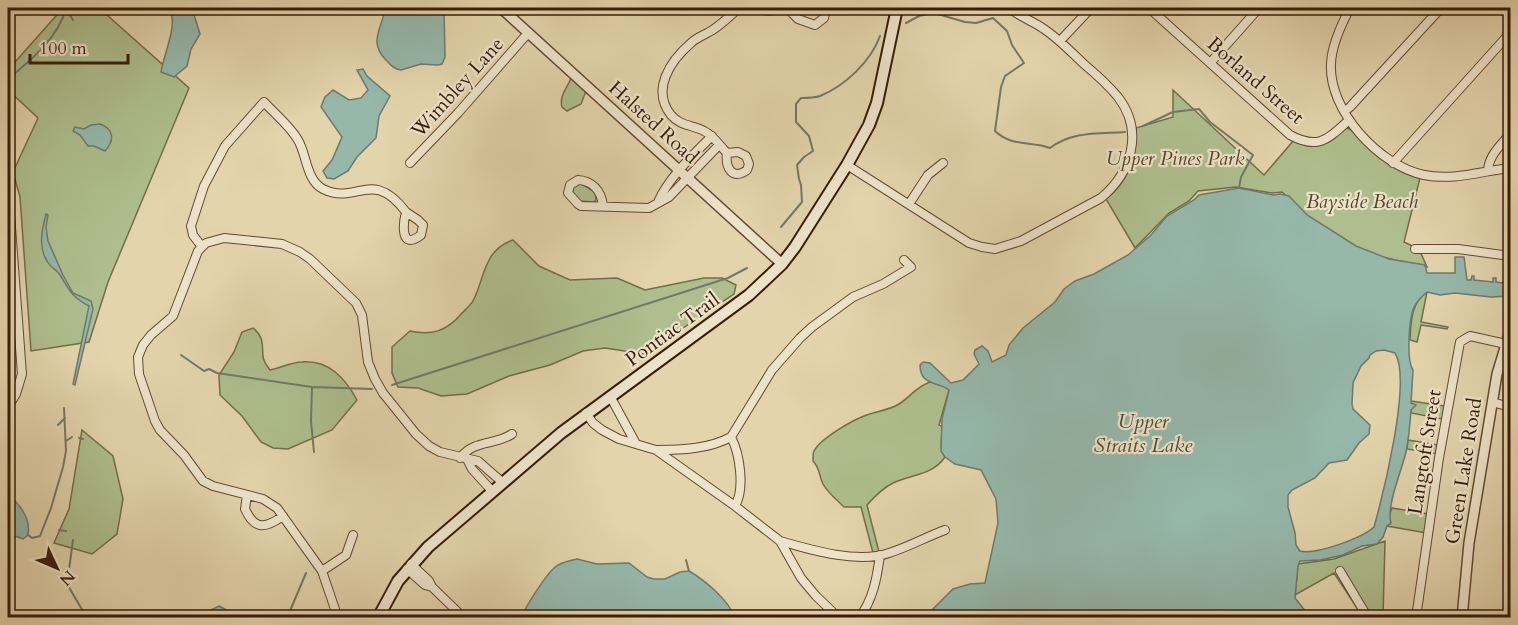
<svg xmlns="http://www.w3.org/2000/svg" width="1518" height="625" font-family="Cardo,serif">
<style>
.green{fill:#aebe8e;stroke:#746c4c;stroke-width:1.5}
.water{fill:#95b8ab;stroke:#70796a;stroke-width:1.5;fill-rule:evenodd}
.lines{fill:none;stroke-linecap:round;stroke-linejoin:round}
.stream{stroke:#70796a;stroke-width:2}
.minor-casing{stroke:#644932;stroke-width:10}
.tertiary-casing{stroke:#644932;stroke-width:12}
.secondary-casing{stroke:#391b09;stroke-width:14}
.minor{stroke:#ede3c9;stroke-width:8}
.tertiary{stroke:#ede3c9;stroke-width:9}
.secondary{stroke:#ede3c9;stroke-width:10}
.labels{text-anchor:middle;stroke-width:4.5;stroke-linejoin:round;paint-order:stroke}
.street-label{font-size:20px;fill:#391b09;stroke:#ede3c9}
.park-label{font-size:20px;font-style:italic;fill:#56442a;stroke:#ede3c9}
.water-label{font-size:21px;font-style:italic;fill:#554a3a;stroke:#ede3c9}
</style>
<rect width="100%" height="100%" fill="#e3d4ac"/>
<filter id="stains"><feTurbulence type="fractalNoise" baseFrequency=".00333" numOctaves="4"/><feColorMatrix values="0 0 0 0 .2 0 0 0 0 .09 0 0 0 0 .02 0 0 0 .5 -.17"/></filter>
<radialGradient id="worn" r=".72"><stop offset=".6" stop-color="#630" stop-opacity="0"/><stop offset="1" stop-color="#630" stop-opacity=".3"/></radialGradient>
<path class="green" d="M63,8H99L189,88L108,282L89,342L31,351L20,197L13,172L38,118L8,90V70Z
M571,78L586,91L581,104L567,111L562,107C559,95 567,89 571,78Z
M1173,90L1264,175L1294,140L1308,145L1344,128L1350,129L1376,154L1389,164L1420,178L1404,242L1419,249L1427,267L1382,257L1335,242L1282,192L1272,193L1236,187L1198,191L1189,201L1169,213L1135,248L1106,199C1129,181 1137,157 1136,128L1173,117Z
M580,183L595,192L596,200L594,202L580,201L573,194L572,188Z
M513,240L539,266L570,280L617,278L645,290L704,278H722L736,285L734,294L644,354L605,348L583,351L550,365L509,376L467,394L441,396L418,388L398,387L392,373V347L410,331C432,336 447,331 462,313C466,309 472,304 474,299C485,276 484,250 513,240Z
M8,265L14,360H8Z
M1427,292L1421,322L1448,327L1447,329L1421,325L1417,342L1410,340C1411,322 1411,303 1427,292Z
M253,328C264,337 262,344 263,356C263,361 267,366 270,370C280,368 292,362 302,362C329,360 345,378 357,400L332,430L288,449L273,448L261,442L242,416L220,395L219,375L234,352L242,332Z
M930,382L946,387L949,390L939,425L942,426C943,438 938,447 945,457C932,476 911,474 893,483C883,488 874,497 867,505L879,552L873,553L861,507H844C837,500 828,493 823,484C818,474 821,470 813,461C813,460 813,452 814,451C820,439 851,421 864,416C875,411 888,411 899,404C912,396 914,388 930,382Z
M1411,401L1445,406L1442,419L1411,413Z
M82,430L113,456L123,499L117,534L92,554L54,543L69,509Z
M1408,440L1439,445L1437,454L1407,449Z
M1392,508L1429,514L1426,533L1387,526L1390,524L1389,516Z
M1385,541L1383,617H1363L1334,573L1295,595L1298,564L1334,559Z"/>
<path class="water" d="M172,8H198L194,15L200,34L191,49L187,66L174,77L161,72C163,57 178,24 170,12Z
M385,8H444L445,57L442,64L438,65L421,64L401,70C393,69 390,64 385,59C368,41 383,27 385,8Z
M363,69L367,76L390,96L379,116L376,138L357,157L348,171L334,179L327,178L323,171L332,160L342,137L321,107L325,97L333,90L349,100L361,98L368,90L357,70Z
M100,124C114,129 115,140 105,151L94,146H88L80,135L73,131L75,127L84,129L91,125Z
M1239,188L1273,195L1280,194L1289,196L1307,215L1356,246L1389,259L1425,265L1427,273H1455V257H1464L1467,280H1471L1472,276H1474V280L1493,282V278H1496V282L1510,284V296L1491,297L1455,293L1440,295L1427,292C1422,296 1417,301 1414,307C1409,318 1406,360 1413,370L1411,403L1416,405L1411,410C1410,424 1409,438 1406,452C1402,470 1386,506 1391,523L1387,526L1383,537L1377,544L1362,546L1343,555L1320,560L1300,561L1298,566L1295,598L1310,617H925L953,589L970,584L985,583L998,523L996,499L981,470L955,464L945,457L941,451L942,419L949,390C938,381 920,386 920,365L923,362L930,363L951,383L963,380L979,364L974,354L975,350L982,346L988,351L992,362L1006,355L1009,345L1023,328L1055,302L1064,289L1075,281L1094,274L1128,255L1151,235L1167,216L1194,200L1199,195ZM1384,350L1395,353C1412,380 1383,495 1374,527C1362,538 1316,555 1300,551L1296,545L1295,533L1288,507V495L1292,490L1315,478L1329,463L1347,460L1359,443L1369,434L1370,425L1353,409L1352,404L1353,383L1361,366L1369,358L1370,355L1376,351Z
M46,214L48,215L46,227L48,241L63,275L73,293L91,301L93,309L75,385L73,384L89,306C71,296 70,291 60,275C57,270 50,267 47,261C38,247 42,229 46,214Z
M8,494C20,505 31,518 28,535L23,539L15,536L8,551Z
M577,559L597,564L629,563L647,577L654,579H665L680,572L689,571C706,581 727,599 735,617H522C524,608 547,574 554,568C560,562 569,561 577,559Z
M219,606L234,614L254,617H183L203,614Z"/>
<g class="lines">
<path class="stream" d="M66,9L73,20
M906,23L919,16L934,13L965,22L976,23L993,18L1007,31L1012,45L1024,63L1005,76L1001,87L995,131C1012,147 1030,141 1050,148C1073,131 1098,134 1125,132
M8,79C31,60 59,37 66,8
M1143,126L1173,112L1199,109L1210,122L1253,155L1241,177L1239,188
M781,227L802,202L801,185L799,179L797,165L804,157L813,151L809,136L796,122V104L801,98C807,98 814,98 820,96C845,86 871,61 880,36
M181,355L204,371L209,369L217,373L312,387L372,389
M392,385L728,278L747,268
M312,387L311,421L314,452
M58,425L65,418
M79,438L83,439
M66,441L72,437
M59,530L66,531
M28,535L32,538L40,536L51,508L63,467L66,451L64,408
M73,540L67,584L87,618
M686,560L689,571
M287,618L306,573"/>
<g class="minor-casing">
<path id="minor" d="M755,8C766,12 777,11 789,8
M787,8L798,19L815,25L824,18L825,14L822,8
M1149,8L1290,135C1318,150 1327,140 1349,120
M1350,8C1341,25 1332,44 1331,63C1328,111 1380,166 1424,175C1453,181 1482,171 1510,168
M1060,41L1091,8
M1211,62L1259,8
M1345,111L1350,107L1441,8
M727,153L738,152L746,156L749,164L747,170C732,181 725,167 727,153C720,146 713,135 704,131C693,125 680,126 671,115C651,90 670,61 691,43C697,37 707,34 714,29C723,23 731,15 739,8
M410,163L458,113L528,33
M1393,163L1510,33
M847,165L969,243L982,247L995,249L1021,241L1101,198C1132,172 1144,131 1118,97C1108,85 1097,75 1085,65C1072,53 1059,39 1044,29C1033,21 1020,17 1009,8
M1488,170C1489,155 1501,145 1510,134
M8,187L22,374L16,394L8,407
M658,202C669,177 692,156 712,136
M909,204L928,175L943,163
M603,205C601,191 593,181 578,180L570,185L568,193L578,204L581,206L649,208L669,197L719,145
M202,247L193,235L191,226L204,186L225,146L264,102C275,114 290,126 298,140C307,155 306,180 323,189C356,206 372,167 406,212C403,224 400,251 421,235L423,225L418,220L406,212
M1415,249H1458L1510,256
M610,396L635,442
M1492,402L1510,407
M586,413L593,423L602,430L619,439L656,450L735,506L780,541L801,578L816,596L839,618
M731,437L772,370L800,338L812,327L853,297L883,284L911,267L904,260
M731,437C740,454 745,489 735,506
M657,450C681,450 709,449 731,437
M460,458C475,439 494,446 512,434
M467,459L472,469L492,491
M247,495L245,509C255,531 266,528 283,516
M780,541C811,550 858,564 889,553C908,547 926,537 945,530
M407,569L425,585L432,587L429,581L411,564
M322,571L346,555L353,535
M1340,571L1368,618
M432,587L464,618
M338,618L322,571L277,508L263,499L213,486L203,481L184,455L160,430L155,421L139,374L138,357L143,345L151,335L173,316L198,251L206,243L224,238L282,244L300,252L310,259L356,303L362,315L368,362L375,379L383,393L416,434L429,446L440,452L478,461L502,482
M859,618C873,600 877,578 880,555
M1416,618L1439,458L1460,342L1470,336L1506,344"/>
</g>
<g class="tertiary-casing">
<path id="tertiary" d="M501,8L782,264
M1462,618L1469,543L1497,374L1510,331"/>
</g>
<g class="secondary-casing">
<path id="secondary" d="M378,618L398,581L428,547L561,433L749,295L782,264L795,247L847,165L869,125L877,103L897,8"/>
</g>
<use href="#minor" class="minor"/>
<use href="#tertiary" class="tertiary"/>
<use href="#secondary" class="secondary"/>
</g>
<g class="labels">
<g class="street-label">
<text transform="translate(1256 80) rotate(41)" y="7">Borland Street</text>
<text transform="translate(457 87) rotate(-48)" y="7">Wimbley Lane</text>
<text transform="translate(654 122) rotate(42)" y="7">Halsted Road</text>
<text transform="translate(672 329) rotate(-36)" y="7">Pontiac Trail</text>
<text transform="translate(1424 452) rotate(-81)" y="7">Langtoft Street</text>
<text transform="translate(1463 471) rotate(-81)" y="7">Green Lake Road</text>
</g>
<g class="park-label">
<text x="1175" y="165">Upper Pines Park</text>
<text x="1362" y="208">Bayside Beach</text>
</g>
<g class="water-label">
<text x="1143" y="428">Upper<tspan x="1143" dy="24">Straits Lake</tspan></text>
</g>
</g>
<rect width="1518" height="625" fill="none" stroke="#e3d4ac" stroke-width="30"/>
<rect x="9" y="9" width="1500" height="607" fill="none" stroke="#391b09" stroke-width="3"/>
<rect x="15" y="15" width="1488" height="595" fill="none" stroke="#391b09" stroke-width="1.5"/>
<g transform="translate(57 568) rotate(134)" stroke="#ede3c9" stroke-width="4.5" paint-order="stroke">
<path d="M0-4.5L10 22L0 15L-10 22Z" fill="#391b09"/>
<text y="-9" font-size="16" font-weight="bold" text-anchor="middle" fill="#391b09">N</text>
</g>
<path d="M30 54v9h98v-9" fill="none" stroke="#391b09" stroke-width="3"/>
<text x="39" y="54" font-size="18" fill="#391b09" stroke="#ede3c9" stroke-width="4.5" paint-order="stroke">100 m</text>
<rect width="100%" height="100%" filter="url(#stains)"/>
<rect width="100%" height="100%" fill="url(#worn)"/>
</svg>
